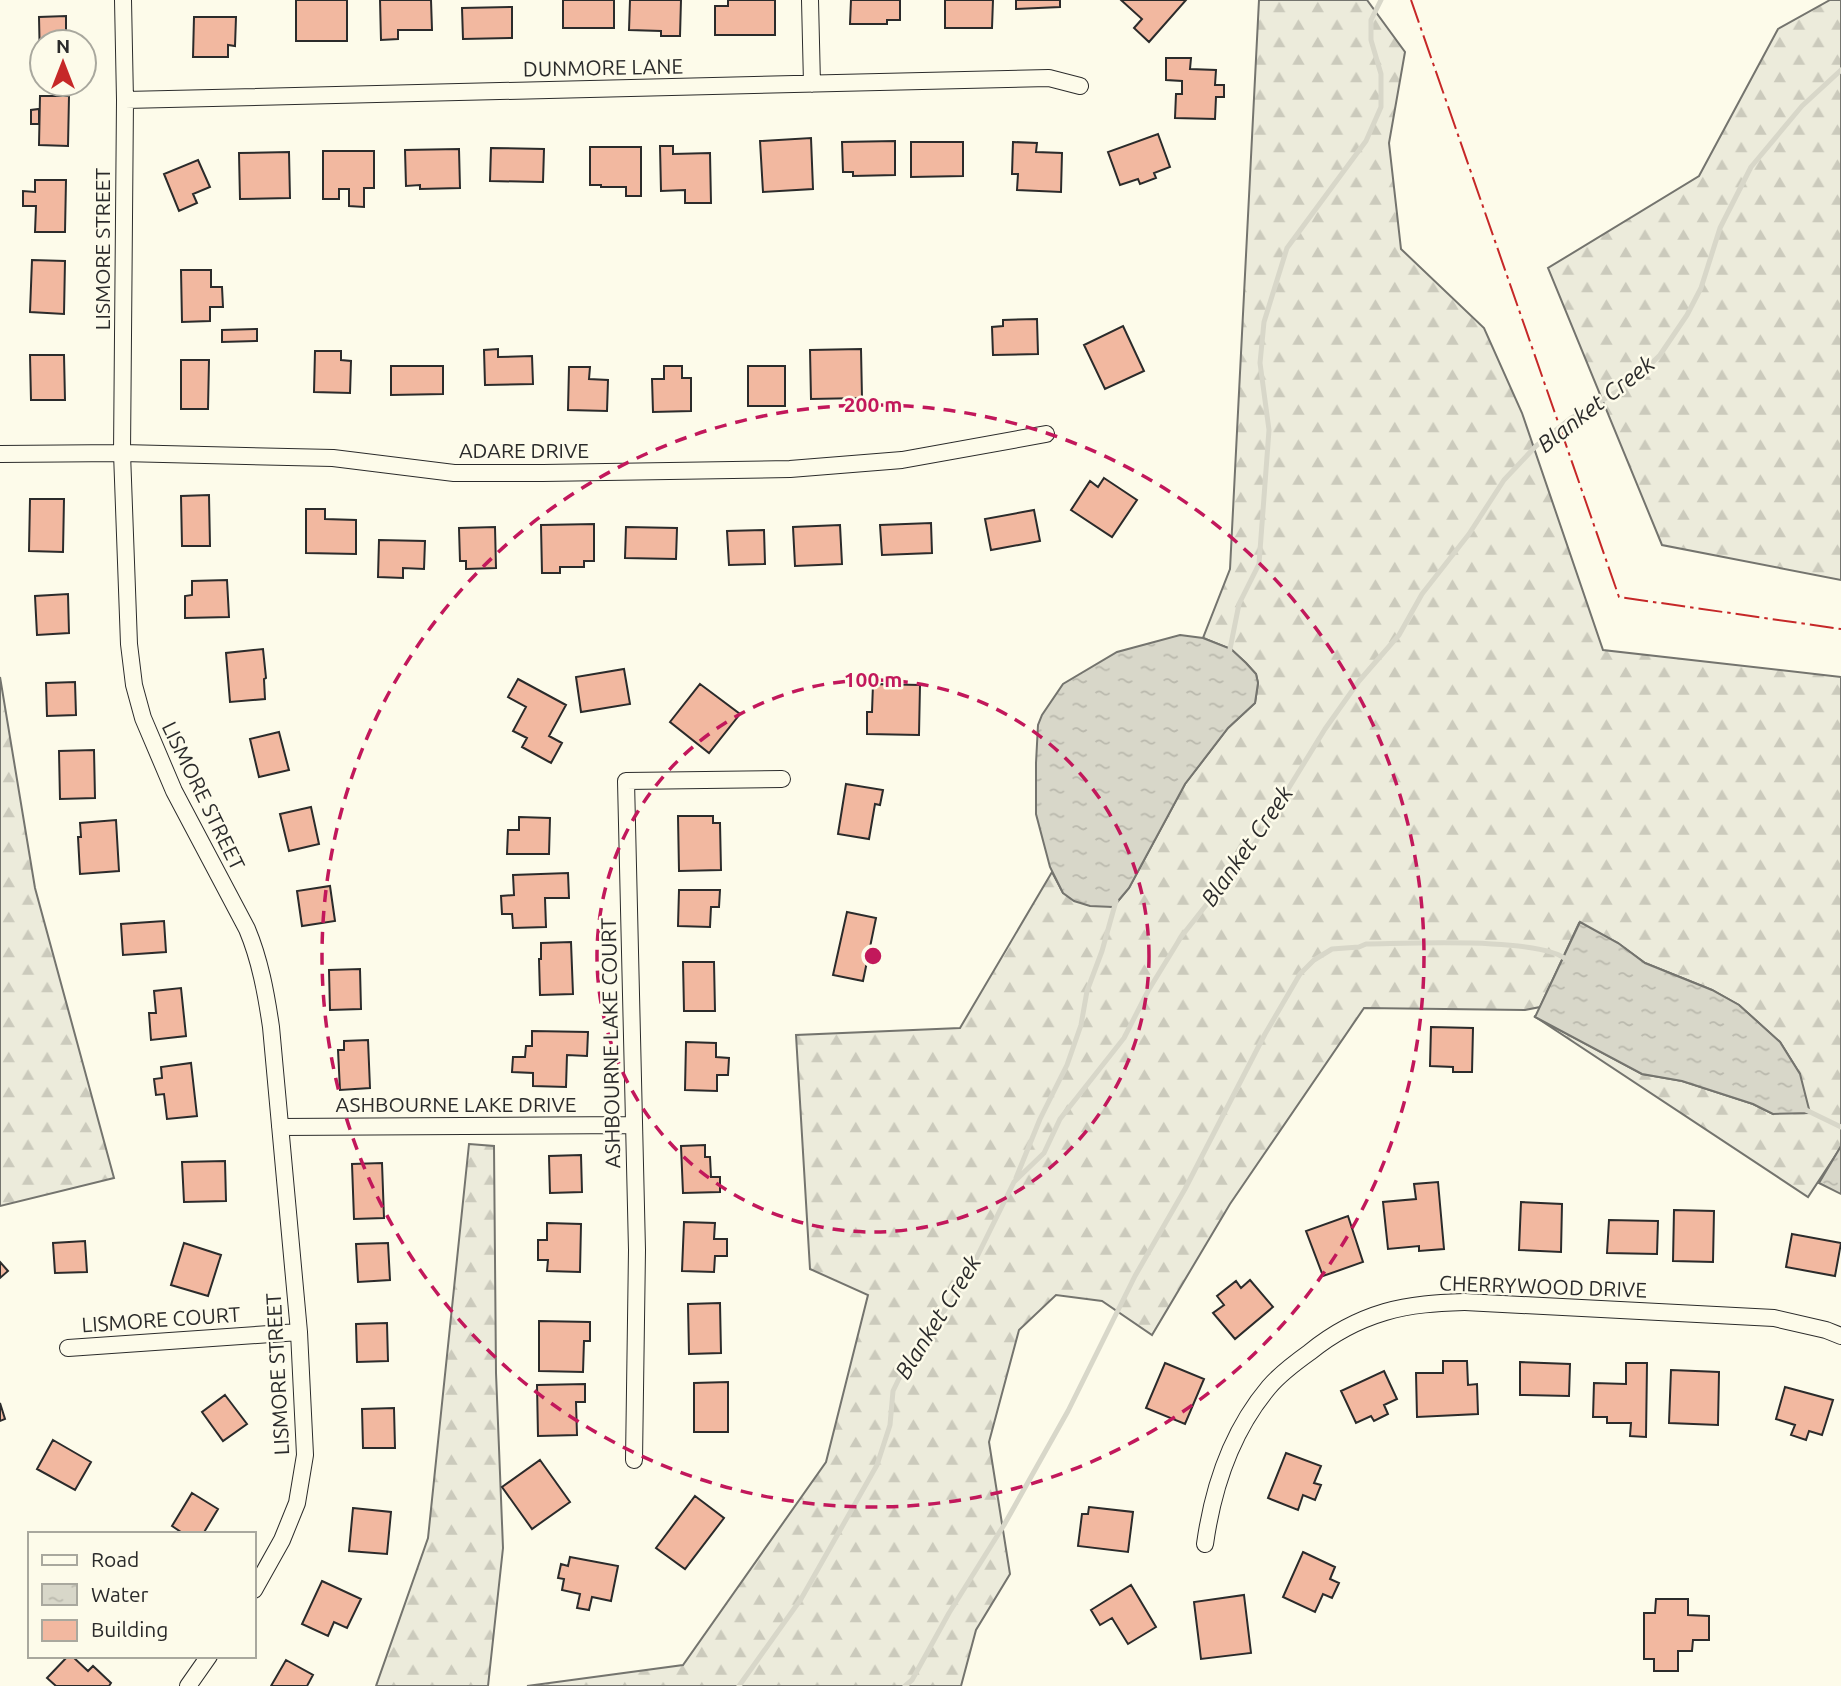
<svg xmlns="http://www.w3.org/2000/svg" width="1841" height="1686" font-family="Ubuntu,sans-serif">
<style>
.forest{fill:url(#forest-firs);stroke:#74746e;stroke-width:2}
.water{fill:url(#water-ripples);stroke:#74746e;stroke-width:2}
.lines{fill:none;stroke-linecap:round;stroke-linejoin:round}
.stream{stroke:#d8d7c9;stroke-width:5}
.building{fill:#f2b8a0;stroke:#2b2b2b;stroke-width:2}
.street-casing{stroke:#2b2b2b;stroke-width:18}
.street{stroke:#fdfbea;stroke-width:16}
.power{stroke:#c62828;stroke-width:2;stroke-dasharray:24 5 3.5 5;stroke-linecap:butt}
.ring{fill:none;stroke:#c2185b;stroke-width:3.5;stroke-dasharray:12 9}
.labels{text-anchor:middle;stroke-width:5;stroke-linejoin:round;paint-order:stroke}
.street-label{font-size:21px;fill:#2b2b2b;stroke:#fdfbea}
.water-label{font-size:23px;font-style:italic;fill:#2b2b2b;stroke:#fdfbea}
.centre{fill:#c2185b;stroke:#fdfbea;stroke-width:3.5}
.ring-label{font-size:21px;text-anchor:middle;font-weight:bold;fill:#c2185b;stroke:#fdfbea;stroke-width:5;stroke-linejoin:round;paint-order:stroke}
</style>
<defs>
<pattern id="forest-firs" width="22" height="20" patternUnits="userSpaceOnUse" patternTransform="scale(1.75)"><rect width="22" height="20" fill="#ecebdb"/><path d="M5 1l3.5 6h-7zM16 11l3.5 6h-7z" fill="#cbcabc"/></pattern>
<pattern id="water-ripples" width="26" height="14" patternUnits="userSpaceOnUse" patternTransform="scale(1.75)"><rect width="26" height="14" fill="#d8d7c9"/><path d="M2 4q2-2 4 0t4 0M15 11q2-2 4 0t4 0" fill="none" stroke="#bab9ad"/></pattern>
</defs>
<rect width="100%" height="100%" fill="#fdfbea"/>
<path class="forest" d="M1259,0H1367L1405,52L1389,143L1401,249L1484,328L1522,413L1603,650L1841,677V1147L1808,1197L1534,1016L1642,1074L1682,1081L1753,1104L1773,1114L1800,1074L1780,1042L1739,1005L1712,990L1645,963L1618,943L1579,923L1540,1007L1525,1010L1364,1008L1230,1204L1152,1335L1102,1301L1056,1295L1019,1330L989,1442L1010,1574L976,1630L961,1686H527L683,1665L826,1462L868,1295L810,1269L796,1035L960,1028L1052,872L1063,893L1113,907L1129,888L1185,784L1228,728L1255,703L1258,683L1256,674L1246,663L1231,649L1203,638L1230,569Z
M1830,0H1841V580L1662,545L1548,268L1699,176L1778,29Z
M0,677L35,888L114,1178L0,1206Z
M469,1144L494,1146L496,1373L503,1548L488,1686H376L428,1538Z"/>
<path class="water" d="M1180,635L1203,638L1231,649L1246,663L1256,674L1258,683L1255,703L1228,728L1185,784L1129,888L1113,907L1090,906L1074,901L1063,893L1050,867L1036,814V763L1038,725L1042,715L1063,684L1117,652Z
M1580,922L1618,943L1645,963L1712,990L1739,1005L1780,1042L1800,1074L1810,1113L1773,1114L1753,1104L1682,1081L1642,1074L1535,1017Z
M1841,1146V1194L1819,1183Z"/>
<g class="lines">
<path class="stream" d="M1229,654L1239,604L1259,564L1269,430L1260,363L1264,322L1287,248L1366,141L1381,107V74L1371,40V20L1381,0
M1806,1110L1841,1127
M1016,1178L1040,1119L1067,1065L1081,1025L1087,991L1102,951L1116,901
M739,1686L801,1599L877,1465L890,1425L893,1391L906,1364L964,1283L1014,1182L1044,1153L1060,1119L1124,1038L1148,991L1181,937L1255,843L1325,729L1359,681L1399,635L1422,594L1469,534L1504,480L1536,446L1570,419L1630,384L1660,355L1687,315L1701,288L1720,228L1751,167L1802,106L1841,70
M905,1686L912,1680L949,1613L1004,1525L1068,1411L1135,1276L1185,1189L1265,1034L1300,974L1314,960L1332,949L1359,947L1366,944C1403,944 1545,936 1568,961"/>
</g>
<path class="building" d="M296,0H347V41H296Z
M380,0H431L432,30H398V39L381,40Z
M563,0H614V28H563Z
M630,0H681L680,36H661V31L629,30Z
M728,0H775V35H715V6H728Z
M851,0H900V20H887V24H850Z
M945,0H993L992,28H945Z
M1016,0H1060V7L1016,9Z
M1121,0H1186L1149,42L1134,28L1142,19Z
M512,7V38L463,39L462,8Z
M66,16V39H71V42H42V64H40L39,17Z
M194,17H236L235,46L228,45V57H193Z
M1166,58H1191L1190,69L1216,70L1215,85H1224V97H1216L1215,119L1175,118L1176,94H1182V81L1166,80Z
M40,96H69L68,146L39,145Z
M39,109V124H31V110Z
M1158,134L1170,167L1154,173L1156,178L1140,184L1138,179L1120,185L1108,152Z
M811,138L813,189L763,192L760,141Z
M895,141V175L853,176V172H843L842,142Z
M911,142H963V176L911,177Z
M1013,142L1037,143L1036,152L1062,153L1061,192L1017,190L1018,174H1012Z
M660,146H673V154L710,153L711,203H685V190L661,191Z
M590,147H641V196H626V187H601V185H590Z
M491,148L544,149L543,182L490,181Z
M459,149L460,188L420,189V185L406,186L405,150Z
M323,151H374V188H364V207L349,206V189H339V199H323Z
M289,152L290,198L240,199L239,153Z
M198,160L210,187L193,194L197,203L179,211L164,174Z
M35,180H66L65,232H35L36,206H23V191L35,192Z
M32,260L65,261L64,314L30,312Z
M181,270H211V287H222L223,307H210V321L182,322Z
M1037,319L1038,354L993,355L992,327L1003,326V320Z
M1123,326L1144,371L1105,389L1084,345Z
M257,329V341L222,342V330Z
M498,349V357L532,356L533,384L485,385L484,350Z
M861,349L862,398L811,399L810,350Z
M315,351H341V360L351,361L350,393L314,392Z
M30,355H64L65,400H31Z
M181,360H209L208,409H181Z
M391,366H443V394L391,395Z
M664,366H682V378H691V411L653,412L652,379H664Z
M748,366H785V406H748Z
M569,367H590L589,379L608,380L607,411L568,410Z
M1104,478L1137,500L1112,537L1071,510L1090,481L1098,487Z
M209,495L210,546H182L181,496Z
M30,499H64L63,552L29,551Z
M306,509H325V519L356,520V554L306,553Z
M1034,510L1040,541L991,550L985,519Z
M931,523L932,553L882,555L880,525Z
M594,524V561H584V567H560V573H542L541,525Z
M840,525L842,564L795,566L793,527Z
M495,527L496,568L466,569V561H460L459,528Z
M626,527L677,528L676,559L625,558Z
M764,530L765,564L729,565L727,531Z
M379,540L425,541L424,569L403,568V578L378,577Z
M227,580L229,617L185,618V596L192,595V581Z
M68,594L69,633L37,635L35,596Z
M263,649L266,678L264,679L265,699L230,702L226,653Z
M624,669L630,704L581,712L576,677Z
M518,679L566,705L549,736L562,743L551,763L522,747L527,738L513,731L526,707L508,697Z
M75,682L76,715L47,716L46,683Z
M700,684L740,714L709,753L670,722Z
M873,684L920,685L919,735L867,734V712H872Z
M279,732L289,770L259,777L250,739Z
M94,750L95,798L60,799L59,751Z
M846,784L883,790L880,805L875,804L869,839L838,834Z
M311,807L319,844L289,851L280,814Z
M678,816H713V823H720L721,870L679,871Z
M519,817L550,818L549,854H507L508,830H519Z
M116,820L119,871L80,874L78,837H81L80,823Z
M568,873L569,898H545L546,927L513,928L512,914H502L501,896L514,895L513,875Z
M330,886L335,921L302,926L297,891Z
M679,890H720L719,907H711L710,927L678,926Z
M847,912L876,918L863,981L833,975Z
M164,921L166,952L123,955L121,924Z
M571,942L573,994L540,995L539,959H541V943Z
M683,962H714L715,1011H684Z
M360,969L361,1009L330,1010L329,970Z
M181,988L186,1036L151,1040L149,1013H156L154,991Z
M1431,1027L1473,1028L1472,1072H1453V1067L1430,1066Z
M532,1031L588,1032L587,1056L567,1055L566,1087L533,1086V1073L512,1072L513,1057H525L526,1046H532Z
M368,1040L370,1088L340,1090L338,1050H344V1041Z
M686,1042L716,1043V1057L729,1058L728,1075H717V1091L685,1090Z
M191,1063L197,1116L167,1119L164,1094L156,1095L154,1079L162,1078L161,1067Z
M705,1145V1157H710L711,1177H720V1192L683,1193L681,1146Z
M581,1155L582,1192L550,1193L549,1156Z
M225,1161L226,1201L184,1202L182,1162Z
M382,1163L384,1218L354,1219L352,1164Z
M1438,1182L1444,1249L1419,1251V1246L1388,1249L1383,1202L1416,1199L1414,1184Z
M1521,1202L1562,1204L1561,1252L1519,1250Z
M1674,1210L1714,1211L1713,1262L1673,1261Z
M1348,1216L1363,1262L1323,1276L1306,1231Z
M1609,1220L1658,1221L1657,1254L1607,1253Z
M684,1222L715,1223L714,1239H727V1256H715L714,1272L682,1271Z
M547,1223L581,1224L580,1272L547,1271L548,1260H538V1240H547Z
M1792,1234L1841,1243L1835,1276L1786,1267Z
M85,1241L87,1272L55,1273L53,1243Z
M184,1243L221,1255L208,1296L171,1285Z
M388,1243L390,1280L358,1282L356,1244Z
M0,1262L8,1271L0,1278Z
M1250,1280L1273,1307L1235,1339L1213,1313L1224,1305L1217,1296L1236,1281L1241,1288Z
M720,1303L721,1353L689,1354L688,1304Z
M539,1321L590,1322V1341H584L583,1372L539,1371Z
M387,1323L388,1361L357,1362L356,1324Z
M1443,1361H1467L1468,1385L1477,1384L1478,1414L1417,1417L1416,1373H1443Z
M1520,1362L1570,1364L1569,1396L1520,1395Z
M1165,1363L1204,1379L1185,1424L1146,1408Z
M1626,1363H1647L1646,1437L1630,1436L1631,1423H1607V1417H1593L1594,1383L1626,1384Z
M1671,1370L1719,1372L1718,1425L1669,1423Z
M1384,1371L1397,1399L1384,1405L1388,1414L1374,1421L1371,1416L1356,1423L1341,1391Z
M728,1382V1432H694V1383Z
M585,1384V1402H576L577,1435L538,1436L537,1385Z
M1785,1387L1833,1400L1822,1435L1809,1431L1806,1440L1791,1435L1795,1425L1776,1419Z
M225,1395L247,1424L223,1441L202,1412Z
M0,1403L5,1419L0,1421Z
M394,1408L395,1448H363L362,1409Z
M53,1440L91,1462L75,1490L37,1469Z
M1286,1453L1321,1466L1314,1483L1321,1485L1315,1500L1303,1495L1298,1510L1268,1498Z
M540,1460L570,1502L532,1529L502,1487Z
M192,1493L218,1509L203,1534H184L172,1526Z
M695,1496L724,1518L685,1569L656,1548Z
M1089,1507L1133,1512L1128,1552L1078,1546L1082,1514H1088Z
M353,1508L391,1512L387,1554L349,1551Z
M1303,1552L1335,1567L1330,1579L1339,1583L1332,1598L1323,1594L1315,1612L1283,1597Z
M570,1557L618,1566L611,1601L592,1597L589,1610L577,1608L580,1594L562,1590L564,1579L558,1578L561,1564L568,1566Z
M322,1581L361,1599L347,1628L334,1622L328,1636L302,1624Z
M1131,1585L1156,1627L1128,1644L1112,1618L1100,1625L1091,1610Z
M1244,1595L1251,1653L1201,1659L1194,1602Z
M1656,1599H1688V1615L1709,1616V1640H1693L1692,1651H1678V1671H1654V1659H1644V1613H1655Z
M68,1656H72L88,1671L93,1666L111,1683L109,1686H56L47,1678Z
M286,1660L313,1675L307,1686H271Z"/>
<g class="lines">
<g class="street-casing">
<path id="street" d="M123,0L125,100L122,453L129,644L134,685L143,718L174,791L247,929C260,960 266,993 271,1027L299,1332L305,1455L297,1503L282,1540L254,1590
M810,0L812,84
M125,100L1049,78L1080,86
M0,454L122,453L333,458L454,473H543L790,469L902,460L1046,434
M280,1127L633,1125
M68,1348L299,1332
M634,1460L637,1250L626,781L782,779
M1205,1544C1213,1487 1231,1432 1269,1387C1280,1374 1296,1362 1310,1352C1332,1334 1358,1320 1385,1312C1411,1304 1439,1303 1465,1302L1774,1318L1826,1330L1841,1336
M188,1686L209,1656"/>
</g>
<use href="#street" class="street"/>
<path class="power" d="M1411,0L1619,597L1841,629"/>
</g>
<g class="ring">
<circle cx="873" cy="956" r="276"/>
<circle cx="873" cy="956" r="551"/>
</g>
<g class="labels">
<g class="street-label">
<text transform="translate(603 68) rotate(-1)" y="7">DUNMORE LANE</text>
<text transform="translate(103 249) rotate(-90)" y="7">LISMORE STREET</text>
<text x="524" y="458">ADARE DRIVE</text>
<text transform="translate(203 796) rotate(64)" y="7">LISMORE STREET</text>
<text transform="translate(611 1043) rotate(-91)" y="7">ASHBOURNE LAKE COURT</text>
<text x="456" y="1112">ASHBOURNE LAKE DRIVE</text>
<text transform="translate(1543 1287) rotate(2)" y="7">CHERRYWOOD DRIVE</text>
<text transform="translate(161 1320) rotate(-4)" y="7">LISMORE COURT</text>
<text transform="translate(278 1374) rotate(-93)" y="7">LISMORE STREET</text>
</g>
<g class="water-label">
<text transform="translate(1596 404) rotate(-38)" y="8">Blanket Creek</text>
<text transform="translate(1247 846) rotate(-55)" y="8">Blanket Creek</text>
<text transform="translate(938 1317) rotate(-58)" y="8">Blanket Creek</text>
</g>
</g>
<circle cx="873" cy="956" r="10" class="centre"/>
<g class="ring-label">
<text x="873" y="412">200 m</text>
<text x="873" y="687">100 m</text>
</g>
<rect x="28" y="1532" width="228" height="126" fill="#fdfbea" stroke="#a9a89e" stroke-width="2"/>
<rect x="42" y="1555" width="35" height="10" fill="#fdfbea" stroke="#a9a89e" stroke-width="2"/>
<text x="91" y="1567" font-size="21" fill="#2b2b2b">Road</text>
<rect x="42" y="1584" width="35" height="21" fill="url(#water-ripples)" stroke="#a9a89e" stroke-width="2"/>
<text x="91" y="1602" font-size="21" fill="#2b2b2b">Water</text>
<rect x="42" y="1620" width="35" height="21" fill="#f2b8a0" stroke="#a9a89e" stroke-width="2"/>
<text x="91" y="1637" font-size="21" fill="#2b2b2b">Building</text>
<g transform="translate(63 63)"><circle r="33" fill="#fdfbea" stroke="#a9a89e" stroke-width="2"/>
<path d="M0-5L12 26L0 18L-12 26Z" fill="#c62828"/>
<text y="-10" font-size="19" font-weight="bold" text-anchor="middle" fill="#2b2b2b">N</text>
</g>
</svg>
